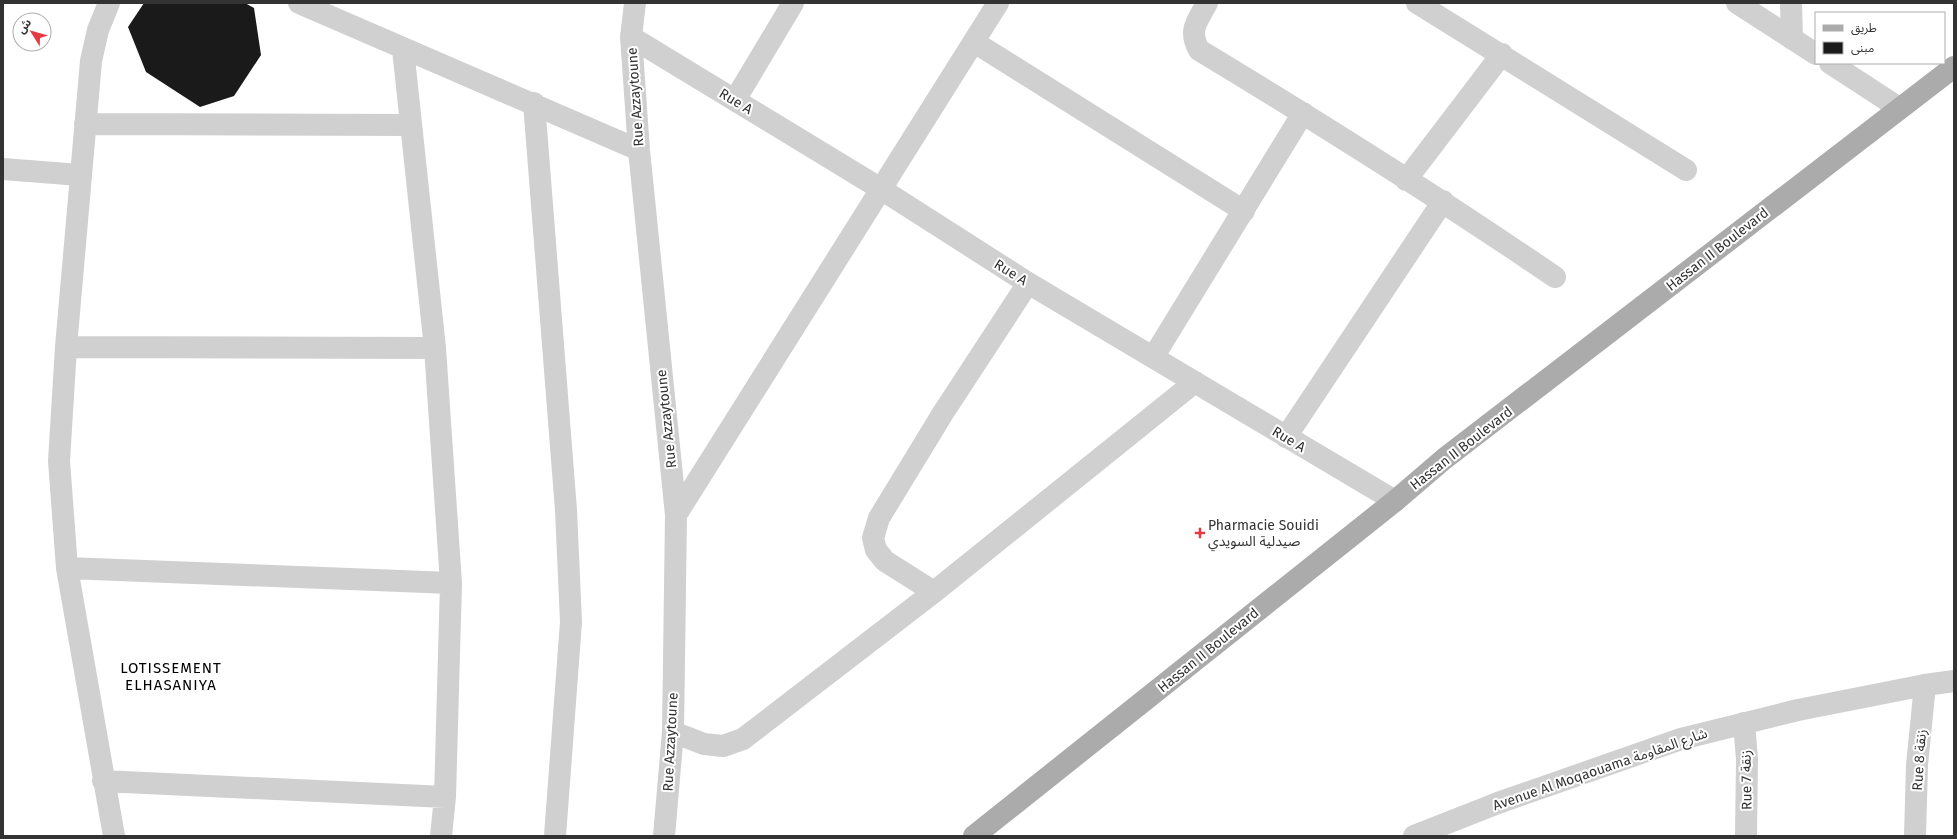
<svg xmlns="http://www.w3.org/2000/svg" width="1957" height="839" font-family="'Fira Sans','Noto Sans Arabic',sans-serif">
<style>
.building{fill:#1a1a1a}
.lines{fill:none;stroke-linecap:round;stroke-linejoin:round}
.minor{stroke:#d0d0d0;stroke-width:22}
.tertiary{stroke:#d0d0d0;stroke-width:22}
.primary{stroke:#ababab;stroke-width:22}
.poi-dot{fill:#e63946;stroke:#fff;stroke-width:1.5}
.labels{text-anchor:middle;stroke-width:4;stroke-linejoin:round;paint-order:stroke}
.street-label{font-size:14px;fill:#333;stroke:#fff}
.poi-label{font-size:14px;fill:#333;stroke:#fff;text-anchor:start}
.neighbourhood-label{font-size:15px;letter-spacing:1px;fill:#000;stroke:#fff}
</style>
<rect width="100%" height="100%" fill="#fff"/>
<path class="building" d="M144,3H245L254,8L261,55L234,96L200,107L146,72L128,27Z"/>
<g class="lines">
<path class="minor" d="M109,3L98,30L91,61L66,347L59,461L67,568L114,836
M299,3C412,53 526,100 639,150
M635,3L631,37L639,150L676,515L673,732L664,836
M1207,3C1197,22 1188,30 1199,50C1320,123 1439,198 1555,277
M1417,3L1686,170
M1737,3L1816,54
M1791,3L1792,39
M631,37L881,189L1028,283L1395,501
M974,42L1244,211
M403,49L435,348L451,583L445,797L441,836
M1830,63L1899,108
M735,100L793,3
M534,103L566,510L571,622L555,836
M85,124L411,125
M3,169L80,175
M1406,180L1502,54
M66,347L435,348
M1154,356L1303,113
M1286,437L1443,201
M676,515L998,3
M67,568L451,583
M934,592L885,561L876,550L873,538L879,518L943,413L1028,283
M1744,723L1747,759L1746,836
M673,732L704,744L723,746L743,739L934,592L1195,382
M103,781L445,797
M1915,836L1917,765L1925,685"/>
<path class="tertiary" d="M1414,836L1498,803L1681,739L1798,710L1925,685L1954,681"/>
<path class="primary" d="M974,836L1395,501L1444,459L1954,67"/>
</g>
<path class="poi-dot" d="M1198 527h4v4h4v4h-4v4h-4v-4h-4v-4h4z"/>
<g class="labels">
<g class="street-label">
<text transform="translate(635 97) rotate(-94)" y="5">Rue Azzaytoune</text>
<text transform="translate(736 101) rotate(31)" y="5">Rue A</text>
<text transform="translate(1717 249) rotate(-38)" y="5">Hassan II Boulevard</text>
<text transform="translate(1011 272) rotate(32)" y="5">Rue A</text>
<text transform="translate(666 419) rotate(-96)" y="5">Rue Azzaytoune</text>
<text transform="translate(1289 439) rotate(31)" y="5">Rue A</text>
<text transform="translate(1461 448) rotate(-38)" y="5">Hassan II Boulevard</text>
<text transform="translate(1208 650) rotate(-39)" y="5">Hassan II Boulevard</text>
<text transform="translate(670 742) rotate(-87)" y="5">Rue Azzaytoune</text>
<text transform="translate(1919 760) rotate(-86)" y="5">Rue 8 زنقة</text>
<text transform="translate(1600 769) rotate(-19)" y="5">Avenue Al Moqaouama شارع المقاومة</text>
<text transform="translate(1746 780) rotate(-91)" y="5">Rue 7 زنقة</text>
</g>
<g class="poi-label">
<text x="1208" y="530">Pharmacie Souidi<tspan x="1208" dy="16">صيدلية السويدي</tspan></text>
</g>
<g class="neighbourhood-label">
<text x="171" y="673">LOTISSEMENT<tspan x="171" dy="17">ELHASANIYA</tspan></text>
</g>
</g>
<rect width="1957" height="839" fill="none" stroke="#333333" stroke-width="8"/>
<rect x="1815" y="12" width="130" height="52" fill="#ffffff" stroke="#adadad"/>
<rect x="1823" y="25" width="20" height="6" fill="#ababab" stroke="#adadad"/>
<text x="1851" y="32" font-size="12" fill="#333333">طريق</text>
<rect x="1823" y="42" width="20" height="12" fill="#1a1a1a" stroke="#adadad"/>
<text x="1851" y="52" font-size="12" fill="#333333">مبنى</text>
<g transform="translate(32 32) rotate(307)"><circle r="19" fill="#ffffff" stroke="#adadad"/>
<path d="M0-3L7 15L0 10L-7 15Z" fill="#e63946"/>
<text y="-6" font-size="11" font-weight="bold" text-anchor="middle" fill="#333333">ش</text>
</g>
</svg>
